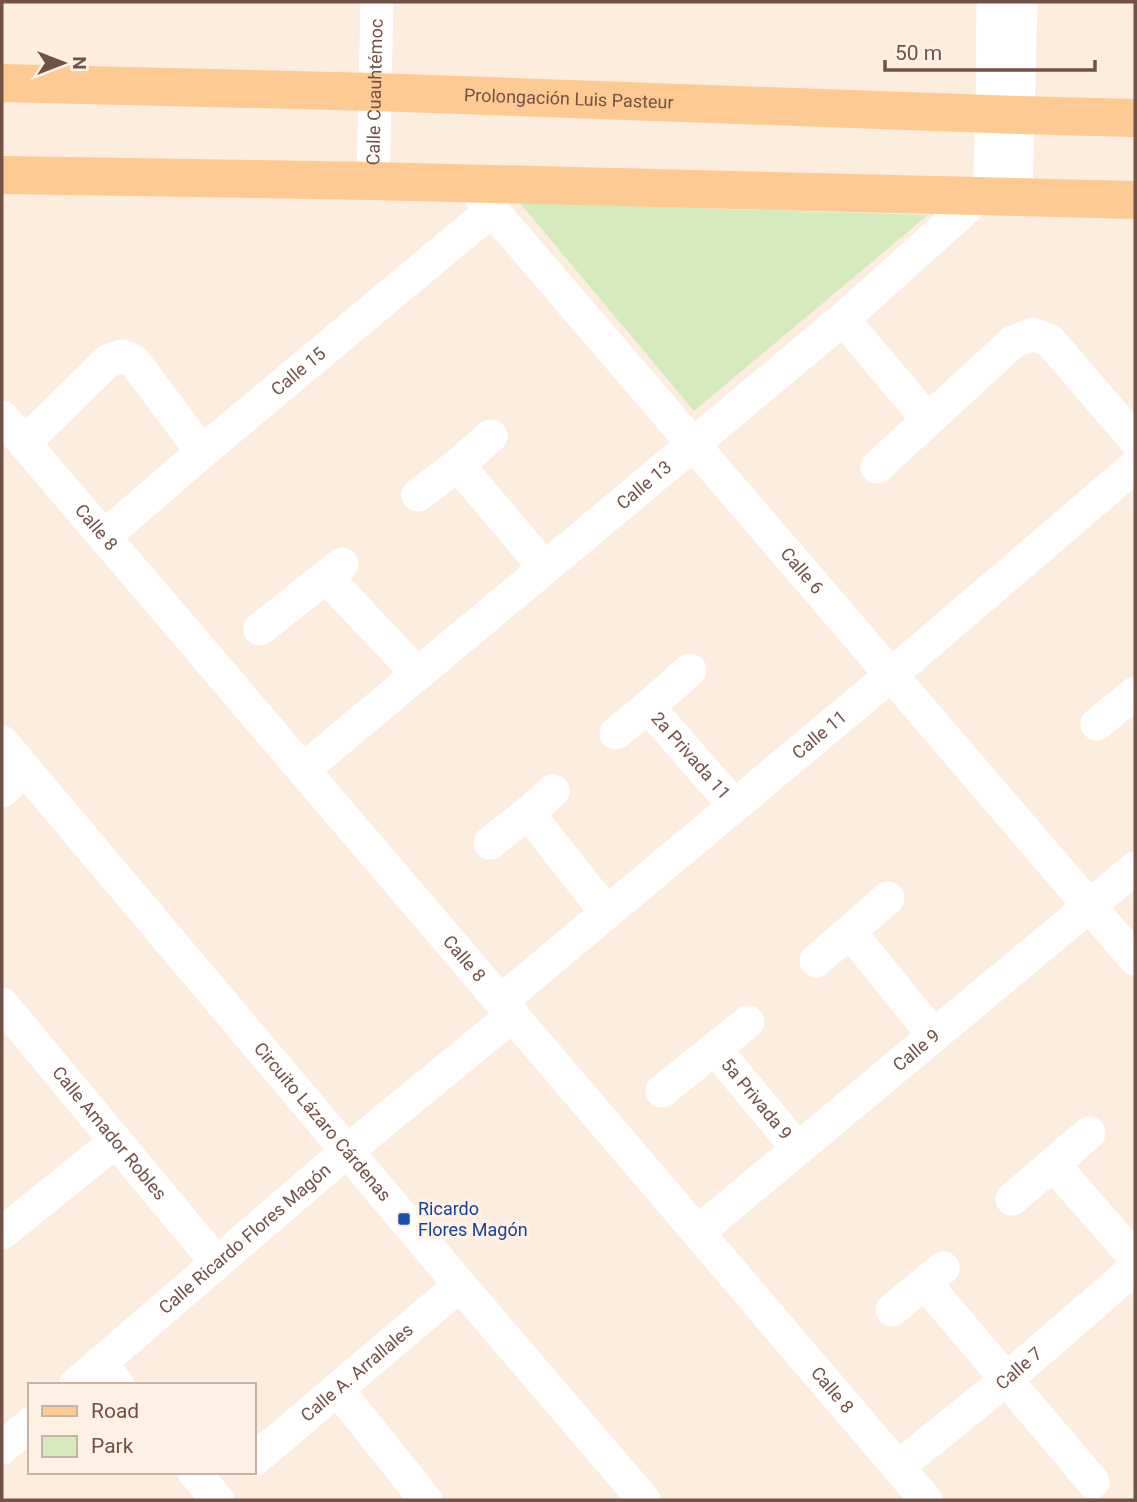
<svg xmlns="http://www.w3.org/2000/svg" width="1137" height="1502" font-family="Roboto,sans-serif">
<style>
.green{fill:#d5eabd}
.lines{fill:none;stroke-linecap:round;stroke-linejoin:round}
.minor{stroke:#fff;stroke-width:33}
.major{stroke:#feca94;stroke-width:38}
.transit-dot{fill:#1a4fb4;stroke:#fff2e5;stroke-width:2.5}
.labels{text-anchor:middle;stroke-width:7;stroke-linejoin:round;paint-order:stroke}
.street-label{font-size:18px;fill:#735146;stroke:#fff2e5}
.transit-label{font-size:18px;fill:#164399;stroke:#fff2e5;text-anchor:start}
</style>
<rect width="100%" height="100%" fill="#fdedde"/>
<path class="green" d="M520,203L928,215L694,411Z"/>
<g class="lines">
<g class="minor">
<path id="s1" d="M373,181L377,2"/>
<path id="s2" d="M469,183L1135,959"/>
<path d="M989,196L992,114L993,2"/>
<path d="M1016,196L1021,2"/>
<path d="M843,319L928,420"/>
<path id="s3" d="M2,417L926,1500"/>
<path d="M25,442L108,361L122,356L134,361L202,452"/>
<path d="M458,465L544,567"/>
<path d="M877,467L1013,342L1033,334L1050,341L1135,440"/>
<path d="M418,495L458,465L491,436"/>
<path id="s4" d="M105,536L202,452L492,210"/>
<path d="M326,577L418,674"/>
<path d="M260,629L342,564"/>
<path id="s5" d="M648,707L734,805"/>
<path d="M1097,724L1135,693"/>
<path d="M616,733L648,707L690,670"/>
<path id="s6" d="M2,742L460,1285L644,1500"/>
<path id="s7" d="M304,769L843,319L981,195"/>
<path d="M2,791L25,769"/>
<path d="M528,813L606,912"/>
<path d="M490,843L528,813L553,791"/>
<path d="M850,932L934,1036"/>
<path d="M816,961L888,898"/>
<path id="s8" d="M501,1001L891,675L1135,466"/>
<path id="s9" d="M2,1004L217,1263"/>
<path id="s10" d="M715,1049L798,1149"/>
<path d="M662,1091L748,1022"/>
<path d="M1053,1164L1135,1258"/>
<path d="M1012,1199L1089,1133"/>
<path id="s11" d="M698,1232L1135,868"/>
<path d="M2,1233L115,1142"/>
<path d="M925,1283L1093,1482"/>
<path d="M892,1310L943,1268"/>
<path d="M100,1363L118,1385"/>
<path id="s12" d="M75,1385L347,1151L513,1015"/>
<path d="M337,1389L426,1500"/>
<path d="M2,1448L30,1424"/>
<path id="s13" d="M254,1460L460,1285"/>
<path id="s14" d="M898,1467L1007,1379L1135,1268"/>
<path d="M194,1472L218,1500"/>
</g>
<g class="major">
<path id="s15" d="M2,83L375,92L1018,115L1135,118"/>
<path d="M2,175L373,181L1135,200"/>
</g>
</g>
<rect class="transit-dot" x="397" y="1212" width="14" height="14" rx="3.5"/>
<g class="labels">
<g class="street-label">
<text dy="6" stroke="none"><textPath href="#s1" startOffset="89">Calle Cuauhtémoc</textPath></text>
<text dy="6" stroke="none"><textPath href="#s15" startOffset="567">Prolongación Luis Pasteur</textPath></text>
<text dy="6" stroke="none"><textPath href="#s4" startOffset="254">Calle 15</textPath></text>
<text dy="6" stroke="none"><textPath href="#s7" startOffset="443">Calle 13</textPath></text>
<text dy="6" stroke="none"><textPath href="#s3" startOffset="145">Calle 8</textPath></text>
<text dy="6" stroke="none"><textPath href="#s2" startOffset="511">Calle 6</textPath></text>
<text dy="6" stroke="none"><textPath href="#s8" startOffset="415">Calle 11</textPath></text>
<text dy="6" stroke="none"><textPath href="#s5" startOffset="65">2a Privada 11</textPath></text>
<text dy="6" stroke="none"><textPath href="#s3" startOffset="712">Calle 8</textPath></text>
<text dy="6" stroke="none"><textPath href="#s11" startOffset="284">Calle 9</textPath></text>
<text dy="6" stroke="none"><textPath href="#s10" startOffset="65">5a Privada 9</textPath></text>
<text dy="6" stroke="none"><textPath href="#s6" startOffset="497">Circuito Lázaro Cárdenas</textPath></text>
<text dy="6" stroke="none"><textPath href="#s9" startOffset="168">Calle Amador Robles</textPath></text>
<text dy="6" stroke="none"><textPath href="#s12" startOffset="224">Calle Ricardo Flores Magón</textPath></text>
<text dy="6" stroke="none"><textPath href="#s14" startOffset="156">Calle 7</textPath></text>
<text dy="6" stroke="none"><textPath href="#s13" startOffset="135">Calle A. Arrallales</textPath></text>
<text dy="6" stroke="none"><textPath href="#s3" startOffset="1279">Calle 8</textPath></text>
</g>
<g class="transit-label">
<text x="418" y="1215">Ricardo<tspan x="418" dy="21">Flores Magón</tspan></text>
</g>
</g>
<rect width="1137" height="1502" fill="none" stroke="#735146" stroke-width="7"/>
<rect x="28" y="1383" width="228" height="91" fill="#fff2e5" stroke="#c7b2a5" stroke-width="2"/>
<rect x="42" y="1406" width="35" height="10" fill="#feca94" stroke="#c7b2a5" stroke-width="2"/>
<text x="91" y="1418" font-size="21" fill="#735146">Road</text>
<rect x="42" y="1436" width="35" height="21" fill="#d5eabd" stroke="#c7b2a5" stroke-width="2"/>
<text x="91" y="1453" font-size="21" fill="#735146">Park</text>
<g transform="translate(63 63) rotate(90)" stroke="#fff2e5" stroke-width="5" paint-order="stroke">
<path d="M0-5L12 26L0 18L-12 26Z" fill="#735146"/>
<text y="-10" font-size="19" font-weight="bold" text-anchor="middle" fill="#735146">N</text>
</g>
<path d="M885 60v10h210v-10" fill="none" stroke="#735146" stroke-width="3.5"/>
<text x="895" y="60" font-size="21" fill="#735146" stroke="#fff2e5" stroke-width="5" paint-order="stroke">50 m</text>
</svg>
